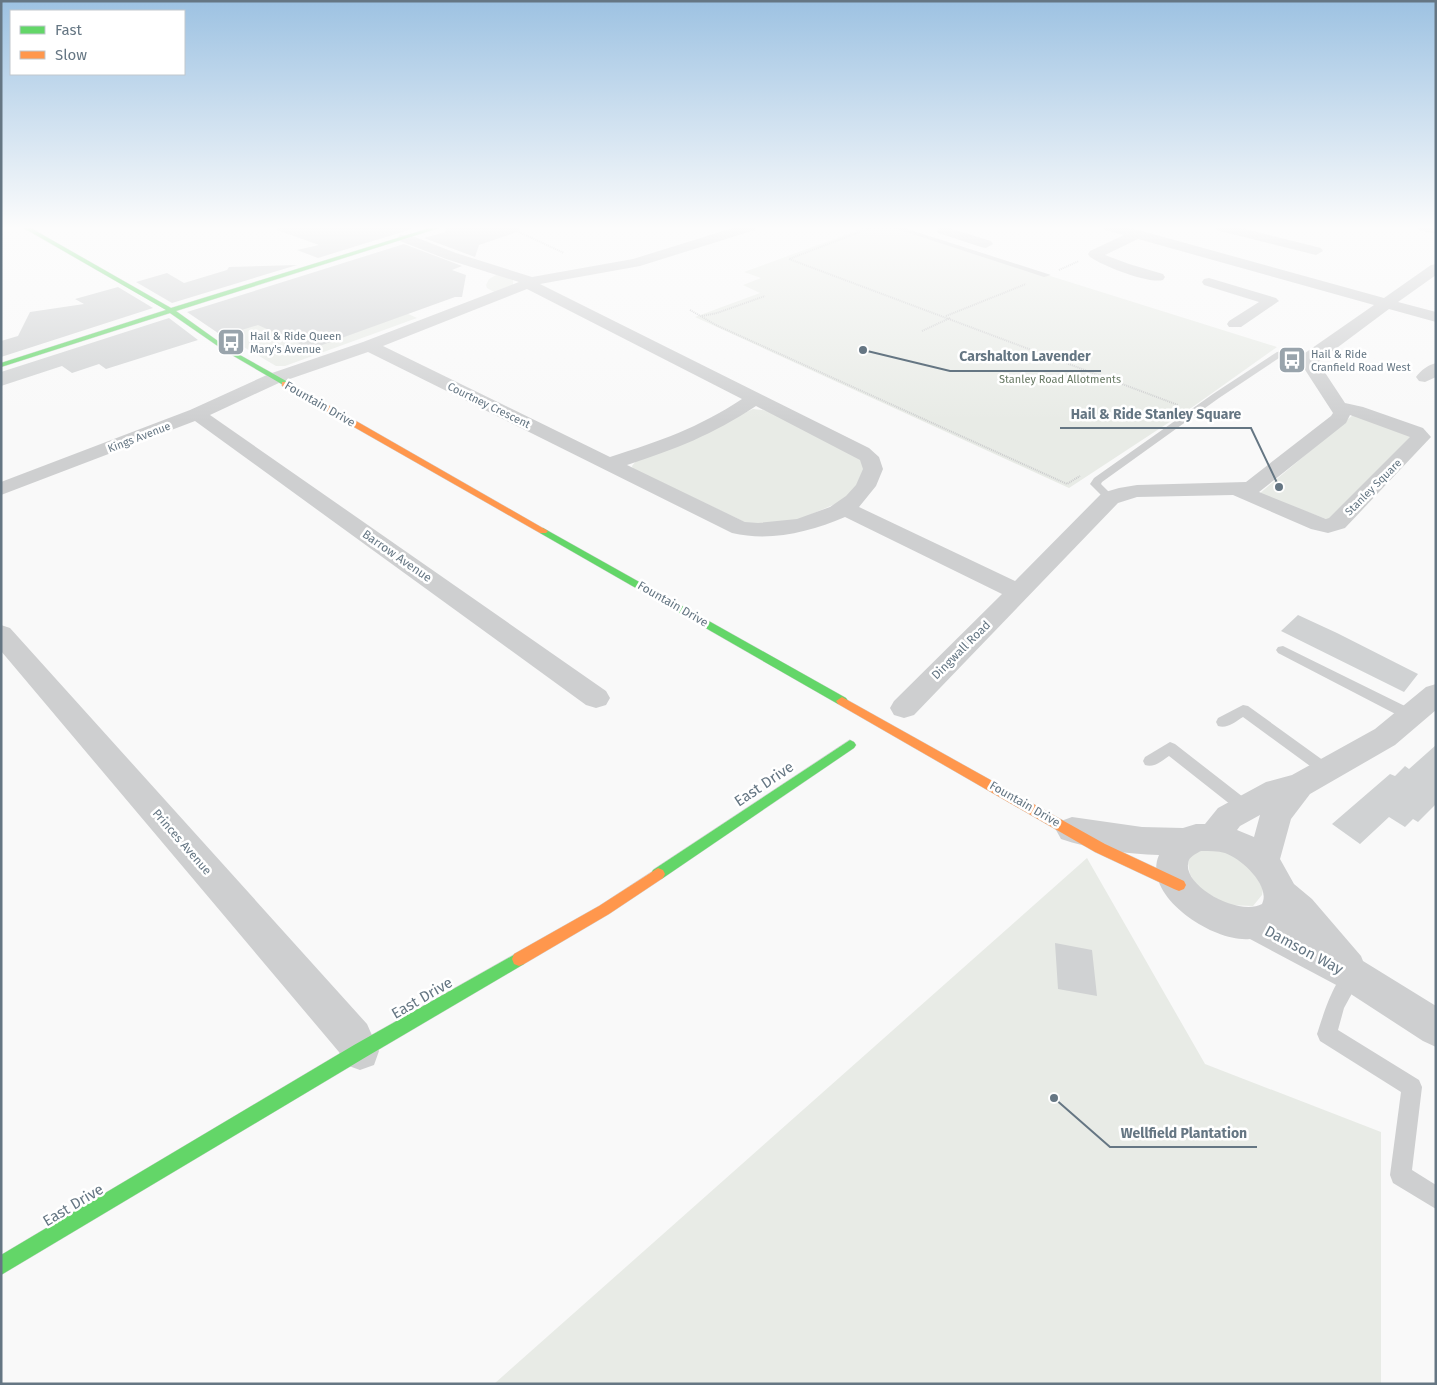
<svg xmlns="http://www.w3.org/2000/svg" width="1437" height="1385" font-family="'Fira Sans',sans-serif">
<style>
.green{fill:#e8ebe6}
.building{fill:#d0d2d3}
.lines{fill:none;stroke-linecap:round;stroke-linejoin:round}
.fast-casing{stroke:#d5d6d7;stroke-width:1}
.slow-casing{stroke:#d5d6d7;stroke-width:1}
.path{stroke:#cbcccd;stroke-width:2;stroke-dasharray:1 1;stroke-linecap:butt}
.lane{fill:#cecfd0;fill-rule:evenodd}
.street{fill:#cecfd0;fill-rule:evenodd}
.fast{fill:#63d668;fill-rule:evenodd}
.slow{fill:#ff974d;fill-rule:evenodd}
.labels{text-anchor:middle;stroke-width:5;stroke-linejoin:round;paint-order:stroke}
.far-poi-label{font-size:11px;fill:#657683;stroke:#fff;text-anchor:start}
.far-park-label{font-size:11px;fill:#687a64;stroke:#fff}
.far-street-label{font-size:11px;fill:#657683;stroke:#fff}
.street-label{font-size:12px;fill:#657683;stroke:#fff}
.near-street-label{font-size:15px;fill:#657683;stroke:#fff}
.leader{fill:none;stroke:#657683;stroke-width:2}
.callout-dot{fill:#657683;stroke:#fff;stroke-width:2}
.callout-label{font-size:14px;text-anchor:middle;font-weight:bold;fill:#657683;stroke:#fff;stroke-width:5;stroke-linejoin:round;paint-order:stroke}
</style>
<rect width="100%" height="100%" fill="#f9f9f9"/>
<path class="green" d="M867,227H894L1277,347L1194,406L1069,488L695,317L760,293L743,285L761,278L744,272Z
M498,274L513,279V285L496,293L487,288L486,285L489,279Z
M351,288L417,318L285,366H276L220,333Z
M753,409L770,411L863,461L864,474L853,491L842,501L798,520L751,525L633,469L632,466L636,461Z
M1353,415L1415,435L1329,520L1259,494Z
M1213,847L1248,862L1263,889L1262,895L1253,906L1228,905L1198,888L1190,874L1188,863L1190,857L1194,853Z
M1087,858L1205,1064L1381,1132V1384H494Z"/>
<path class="building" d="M277,227H418L318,258L297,250L319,245L277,230Z
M447,227H520V231L479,245L475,257L424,238L445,232Z
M404,244L462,266L452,270L466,275L462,297H455L311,349L258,325L229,334L225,331L218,333L187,312Z
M297,265L172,303L136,282L167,273L184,283L227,270L229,267Z
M118,287L153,308L1,357V341L18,336L30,312L84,304L75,299Z
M169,318L198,340L106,369L99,364L72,373L62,366L1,386V372Z
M1298,615L1337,633L1418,674L1404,692L1281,631Z
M1436,745V804L1418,822L1413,819L1405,827L1389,817L1360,844L1332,824L1390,774L1395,776L1405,766L1409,769Z
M1055,943L1092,950L1097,996L1058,989Z"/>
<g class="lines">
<g class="fast-casing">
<path id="fast" d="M22,227H29L171,308L433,227H442L176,311L229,349L288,382L289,384L285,386L225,351L170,313L1,367V363L166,310Z
M543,528L846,698L848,701L846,704H838L540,533V529Z
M850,740L854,742L856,745L854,748L663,878L658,880L653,878L651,874L653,870Z
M519,952L524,954L526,959L524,964L366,1057L1,1275V1255L354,1045Z"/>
</g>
<g class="slow-casing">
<path id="slow" d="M282,382H288L548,531L546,533H540L282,386Z
M842,697L1105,844L1184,881L1186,885L1184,889L1179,891L1174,889L1095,852L838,704L836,701Z
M658,868L663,870L665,874L663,878L609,914L524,964L519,966L514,964L512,959L514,954L599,906Z"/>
</g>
<path class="path" d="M508,227L564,253
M873,227L789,259L1178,405
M311,231L322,227
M1059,270L1079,261
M690,310L716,325L1067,484L1080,476
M702,316L717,313L765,296
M946,316L1026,284
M922,331L950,318"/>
<path class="lane" d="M891,227H901L1051,275L1044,277Z
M1287,350L1311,354L1315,357L1311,360L1282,356L1219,398L1102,482L1101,484L1115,498L1114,500H1106L1090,484L1094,478L1213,394L1277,352Z
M1283,646L1417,712L1419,716L1417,720L1412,721L1407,720L1278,653L1276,650L1278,647Z
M1243,705L1248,706L1331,766L1333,770L1331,774L1326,776L1321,774L1243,717C1235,722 1227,729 1218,726L1216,722L1218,718Z
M1170,742L1175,744L1252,804L1254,808L1252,812L1246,814L1240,812L1169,756C1162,761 1154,768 1145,765L1143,761L1145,757Z
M1353,966L1359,969L1362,975L1344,1008L1338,1030L1419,1080L1422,1087L1412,1170L1436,1185V1209L1393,1183L1390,1175L1401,1092L1320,1041L1317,1034C1323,1016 1335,974 1353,966Z"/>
<path class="street" d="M736,227H756L755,230L640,266L540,284L869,448L879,457L883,469L876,486L859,507L1015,581L1102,493L1119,488L1137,485L1246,482L1331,416L1333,413L1300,362L1305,353L1374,305L1138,239L1105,255L1129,264L1163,274L1165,277L1163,280C1148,284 1103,266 1090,257L1088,254L1090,251L1124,235L1105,230L1104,227H1125L1142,231L1384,298L1431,265L1436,264V275L1398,302L1436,312V322L1389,309L1318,362L1345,403L1363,407L1423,428L1431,437L1345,528L1328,533L1311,529L1233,495L1137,497L1118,503L914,715L904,718L894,715L890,708L894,701L1002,594L845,517C810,532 770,542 732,533L368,352L281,382L210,415L606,691L610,698L606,705L596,708L586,705L195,421L1,495V482L190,410L269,374L363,342L519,282L446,259L400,241L398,238L400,235H410L456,253L532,277L633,259ZM527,289L742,399C698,428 660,441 610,457L383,346ZM756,406L860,460L863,469L856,485L846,496L830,507L797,519L758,523L745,522L627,465C676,449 712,435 756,406ZM1350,415L1410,437L1329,518L1326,519L1259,492L1346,423Z
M939,227H953L952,229L991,241L993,244L986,248L981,247L938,233L937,230Z
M1215,227H1237L1321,248L1323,251L1316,255L1216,230Z
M1418,227H1436V234L1419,230Z
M1209,278L1276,298L1279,301L1241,327H1229L1227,324L1229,321L1259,302L1204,285L1202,282L1204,279Z
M1436,363V377L1425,382L1419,381L1416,377C1421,370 1428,365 1436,363Z
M1,625L10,628L367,1024L379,1051L374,1065L360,1070L346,1065L339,1052L1,651Z
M1436,684V710L1395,745L1310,794L1291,819L1280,859L1294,884L1312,899L1361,956L1363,961L1436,1006V1047L1423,1041L1340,987L1250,939C1214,943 1141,896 1159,855C1128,854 1089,849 1061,839L1056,830L1061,821L1072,817L1142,827L1183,828L1196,824H1205L1218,808L1266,782L1292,775L1375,729L1426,687ZM1260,815L1254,837L1237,830L1240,826ZM1201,851C1209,851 1218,851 1225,853C1242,859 1271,886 1262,904C1238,917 1179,884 1189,860C1191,856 1197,853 1201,851Z"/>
<use href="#fast" class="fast"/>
<use href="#slow" class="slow"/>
</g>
<linearGradient id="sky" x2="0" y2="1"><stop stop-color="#9dc2e2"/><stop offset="0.54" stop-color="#fcfcfc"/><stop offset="1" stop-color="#fcfcfc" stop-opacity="0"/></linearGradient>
<rect width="1437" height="421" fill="url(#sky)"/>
<defs>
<g id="bus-square" transform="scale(1.4375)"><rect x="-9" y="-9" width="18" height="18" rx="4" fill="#99a4ac" stroke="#fff"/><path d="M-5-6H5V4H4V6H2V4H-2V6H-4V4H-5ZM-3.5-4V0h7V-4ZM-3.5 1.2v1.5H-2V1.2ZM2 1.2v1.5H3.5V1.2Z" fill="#fff"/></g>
</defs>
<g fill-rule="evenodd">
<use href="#bus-square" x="231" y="342"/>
<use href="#bus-square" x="1292" y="360"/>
</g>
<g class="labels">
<g class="far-poi-label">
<text x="250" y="340">Hail &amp; Ride Queen<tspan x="250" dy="13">Mary's Avenue</tspan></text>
<text x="1311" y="358">Hail &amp; Ride<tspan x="1311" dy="13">Cranfield Road West</tspan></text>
</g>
<g class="far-park-label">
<text x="1060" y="383">Stanley Road Allotments</text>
</g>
<g class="far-street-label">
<text transform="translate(489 405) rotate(26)" y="4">Courtney Crescent</text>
<text transform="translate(139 437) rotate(-21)" y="4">Kings Avenue</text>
<text transform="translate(1373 487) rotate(-45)" y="4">Stanley Square</text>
</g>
<g class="street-label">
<text transform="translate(320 404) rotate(30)" y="4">Fountain Drive</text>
<text transform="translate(397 556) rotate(35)" y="4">Barrow Avenue</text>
<text transform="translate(673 604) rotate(30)" y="4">Fountain Drive</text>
<text transform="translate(961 650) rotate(-45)" y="4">Dingwall Road</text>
<text transform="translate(1025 804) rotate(30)" y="4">Fountain Drive</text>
<text transform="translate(182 842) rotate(49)" y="4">Princes Avenue</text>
</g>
<g class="near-street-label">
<text transform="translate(764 784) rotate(-34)" y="5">East Drive</text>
<text transform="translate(1304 950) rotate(28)" y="5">Damson Way</text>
<text transform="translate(422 998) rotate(-30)" y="5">East Drive</text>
<text transform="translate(73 1205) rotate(-31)" y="5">East Drive</text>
</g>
</g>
<path class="leader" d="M863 350L950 371H1101M1279 487L1251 428H1060M1054 1098L1110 1147H1257"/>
<g class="callout-dot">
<circle cx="863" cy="350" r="5"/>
<circle cx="1279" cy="487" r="5"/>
<circle cx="1054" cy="1098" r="5"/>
</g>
<g class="callout-label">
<text x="1025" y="361">Carshalton Lavender</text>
<text x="1156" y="419">Hail &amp; Ride Stanley Square</text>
<text x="1184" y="1138">Wellfield Plantation</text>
</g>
<rect width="1437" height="1385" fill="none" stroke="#657683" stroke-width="5"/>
<rect x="10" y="10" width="175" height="65" fill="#ffffff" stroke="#c1c8cd"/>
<rect x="20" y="26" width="25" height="8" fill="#63d668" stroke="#c1c8cd"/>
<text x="55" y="35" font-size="15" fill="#657683">Fast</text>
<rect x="20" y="51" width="25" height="8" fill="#ff974d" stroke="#c1c8cd"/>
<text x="55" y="60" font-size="15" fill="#657683">Slow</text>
</svg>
